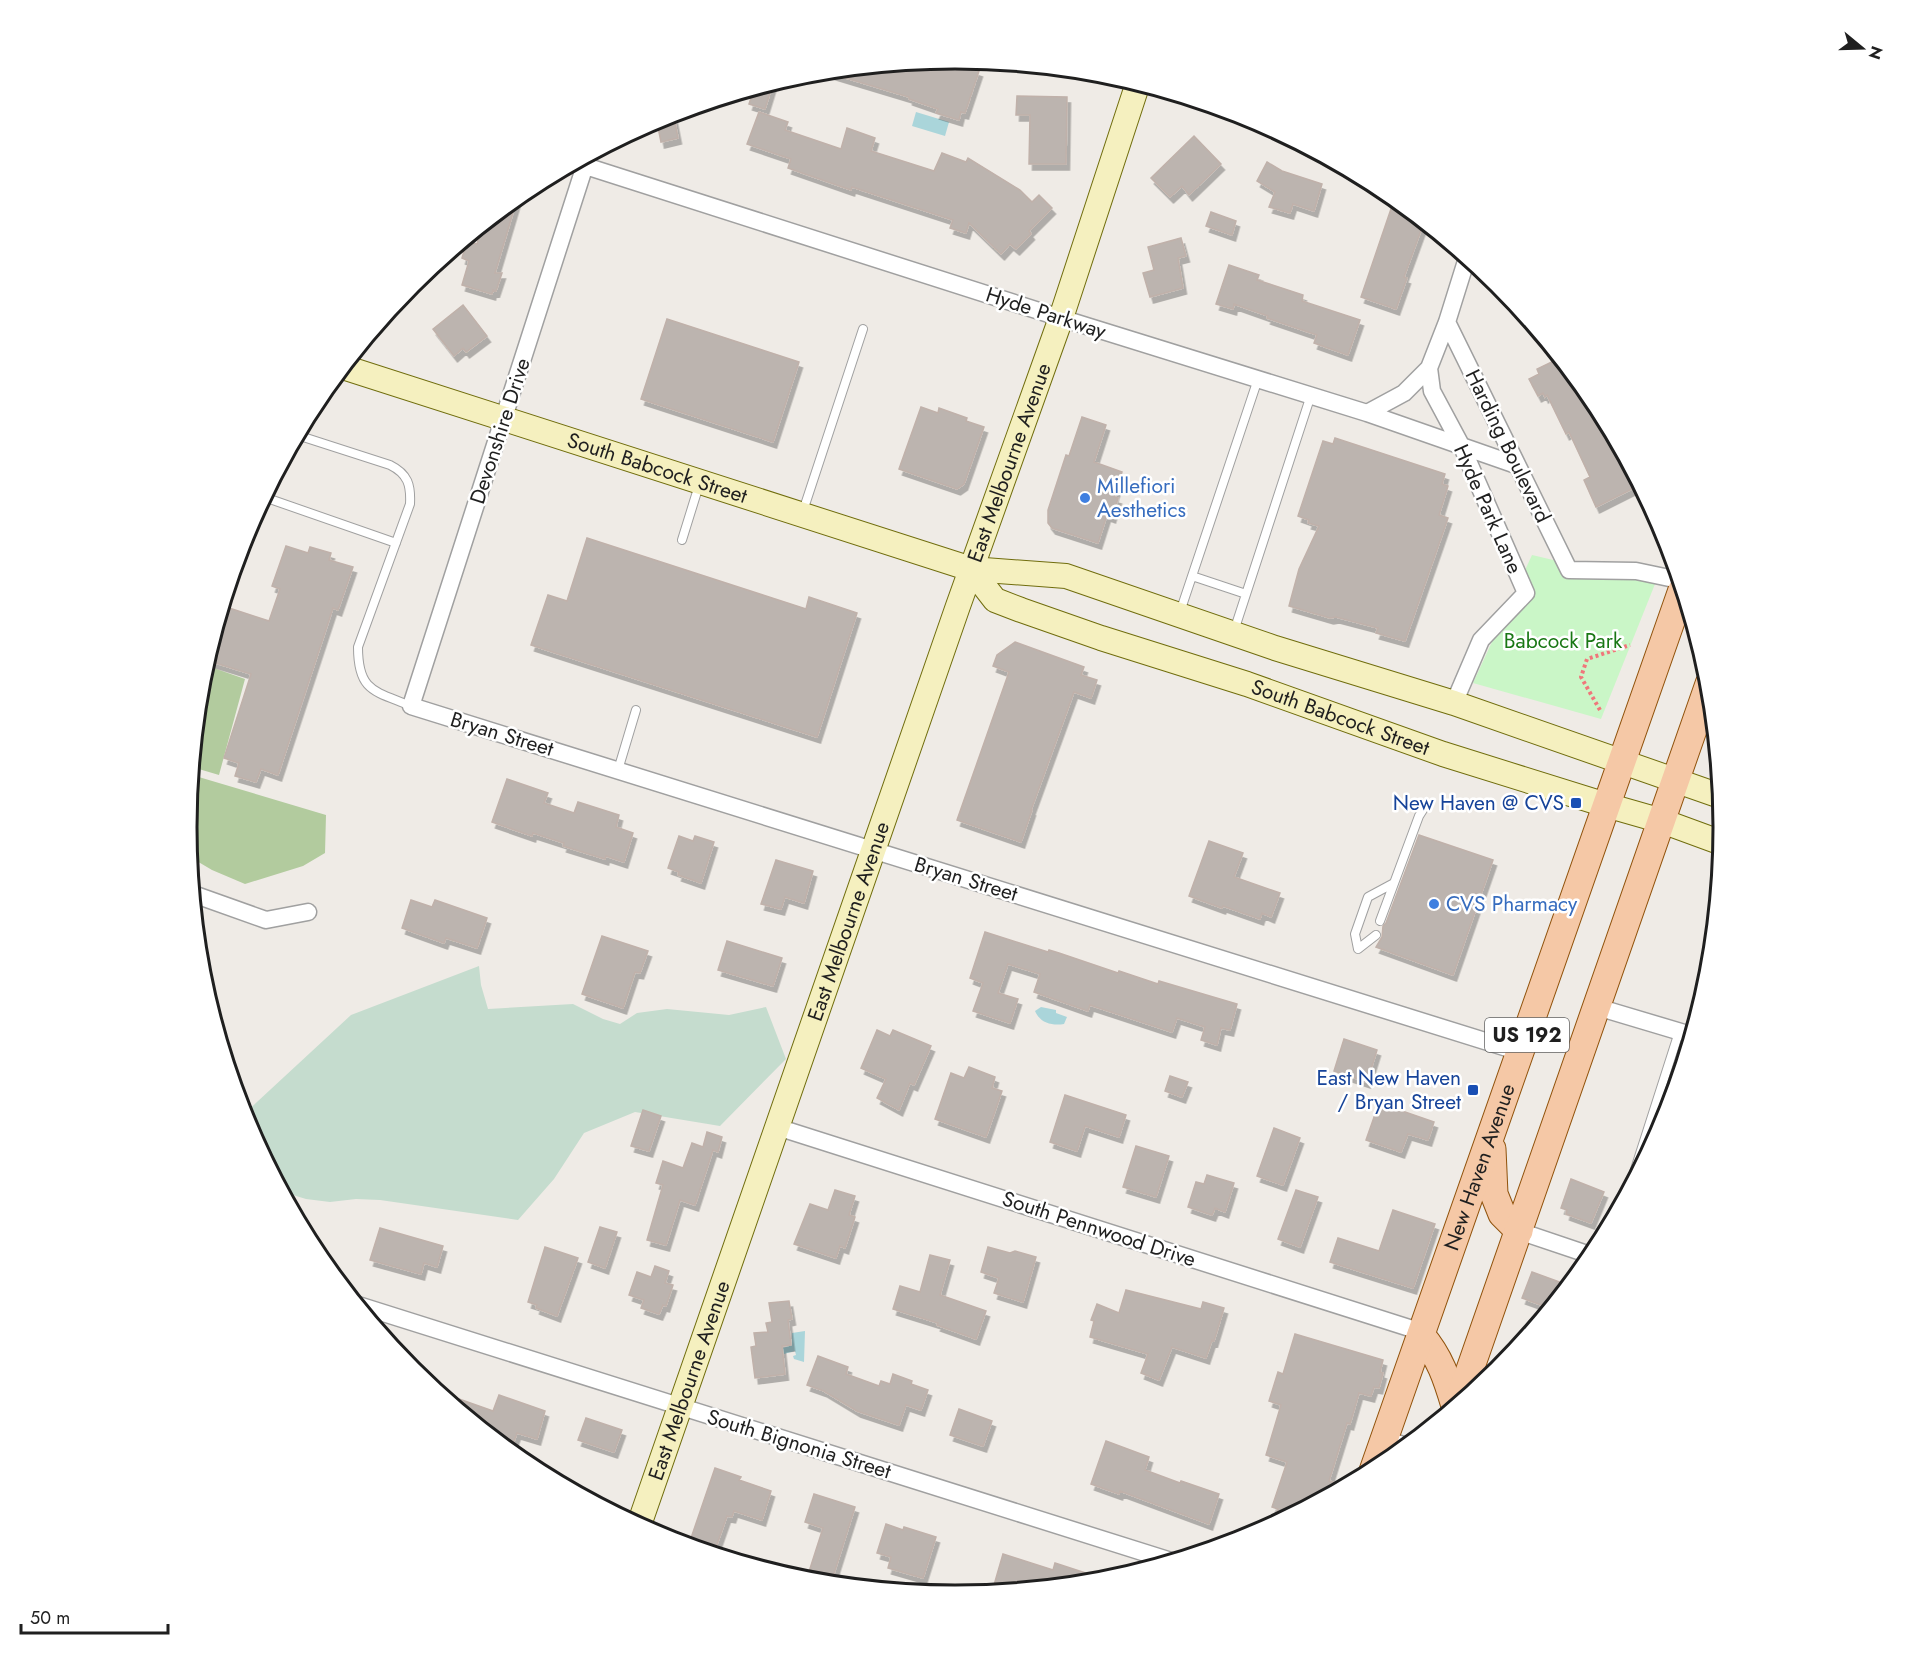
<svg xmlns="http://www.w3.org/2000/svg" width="1910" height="1654" font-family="Jost,sans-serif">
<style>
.forest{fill:#b2cb9e}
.wetland{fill:#c5dcce}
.park{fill:#caf6c7}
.water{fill:#aad5da}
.building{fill:#bcb4af;stroke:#c0b1aa;stroke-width:1.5;filter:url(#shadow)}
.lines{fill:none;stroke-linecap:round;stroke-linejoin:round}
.lane-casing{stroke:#a0a0a0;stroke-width:10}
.street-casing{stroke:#a0a0a0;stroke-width:19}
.secondary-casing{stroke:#706d0d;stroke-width:26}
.primary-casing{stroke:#90520b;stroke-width:29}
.path{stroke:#f0777b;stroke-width:4;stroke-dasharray:3 3;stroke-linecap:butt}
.lane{stroke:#fff;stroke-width:8}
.street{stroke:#fff;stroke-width:16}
.secondary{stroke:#f5f0bf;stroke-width:24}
.primary{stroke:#f5c8a6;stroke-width:27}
.shop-dot{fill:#3f7fe0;stroke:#fff;stroke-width:2}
.transit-dot{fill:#1a4fb4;stroke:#fff;stroke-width:2}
.labels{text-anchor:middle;stroke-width:5;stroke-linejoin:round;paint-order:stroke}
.shield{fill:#fff;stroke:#626262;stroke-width:1.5}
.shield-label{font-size:20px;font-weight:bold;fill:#1f1f1f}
.street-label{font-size:21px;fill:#1f1f1f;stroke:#fff}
.shop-label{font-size:21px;fill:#366cbe;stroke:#fff;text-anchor:start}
.park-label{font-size:21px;fill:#197714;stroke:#fff}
.transit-label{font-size:21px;fill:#164399;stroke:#fff;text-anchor:end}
.rim{fill:none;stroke:#1f1f1f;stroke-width:3}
</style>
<defs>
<filter id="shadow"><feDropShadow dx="3.5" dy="6" stdDeviation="0" flood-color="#0004"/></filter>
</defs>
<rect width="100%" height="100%" fill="#efebe6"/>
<path class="forest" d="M205,665L245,679L219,775L192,767L201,677Z
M192,775L326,815L325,853L303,866L245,884L212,870L190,857L187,827Z"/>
<path class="wetland" d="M479,966L481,985L488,1009L573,1004L603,1019L620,1024L637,1013L667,1009L729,1015L766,1007L786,1059L720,1126L635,1112L584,1133L554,1179L518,1220L380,1200L356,1199L330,1202L306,1199L283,1192L243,1115L351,1015Z"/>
<path class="park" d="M1532,555L1655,584L1601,719L1473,683Z"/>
<path class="water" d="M916,112L949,122L945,136L912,126Z
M1041,1007L1056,1010V1013L1067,1017L1064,1024C1052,1026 1040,1023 1035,1011Z
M805,1331L804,1362L794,1359L793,1356L796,1355L795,1351L784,1354L783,1348L792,1345V1333Z"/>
<path class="building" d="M944,60L979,71L965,113L961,112L959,120L936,113L938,109L909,99V97L826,72Z
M773,83L765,109L749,104L754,89Z
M1017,96L1067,97L1066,164H1029L1030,115H1016Z
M759,112L788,122L785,130L841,149L847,128L875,138L871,151L934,171L942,153L966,162L968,158L1020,190L1032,202L1039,195L1052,208L1029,231L1031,234L1016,249L1010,244L1001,254L969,223L966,233L950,228L953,220L852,187L851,190L788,168L791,159L747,144Z
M674,118L678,138L661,142L657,122Z
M1194,136L1221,164L1189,195L1182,186L1170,197L1151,178Z
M1267,162L1282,171L1322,184L1314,211L1293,204L1290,213L1269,207L1275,192L1257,181Z
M518,196L495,273H502L496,291L493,290L492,294L462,285L469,261L462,258L467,241L477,244L482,226Z
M1393,203L1406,208L1424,222L1404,277L1407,278L1396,309L1361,297Z
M1211,212L1236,221L1232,235L1206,226Z
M1181,238L1186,256L1178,258L1183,288L1150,297L1143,273L1154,270L1148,247Z
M1229,265L1259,275L1257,280L1303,295L1302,301L1360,320L1348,355L1314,343L1317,335L1267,318L1268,316L1234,304L1233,309L1216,304Z
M463,305L487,336L466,352L463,348L454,356L433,329Z
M667,319L799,362L773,442L641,399Z
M1560,358L1582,385L1587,397L1589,396L1603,426L1607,424L1628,463L1625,465L1634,488L1596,507L1584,480L1590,477L1569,432L1566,434L1547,395L1545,397L1543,393L1538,396L1529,379L1539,374L1537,369Z
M921,407L938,413L939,408L967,418L966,421L984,427L964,484L957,489L899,469Z
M1082,417L1106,425L1094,462L1122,472L1114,497L1118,498L1112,517L1107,515L1098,543L1052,528L1048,523V510L1066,455L1069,456Z
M1335,438L1445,474L1442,484L1448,486L1439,515L1448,518L1405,641L1376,633L1378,628L1336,617L1330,618L1289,606L1299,569L1319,526L1308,523L1309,520L1298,516L1323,441L1333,444Z
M587,538L806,609L809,597L857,613L817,737L531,645L548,595L567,601Z
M286,546L308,553L310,547L331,553L329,560L353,567L338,610L333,608L278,775L261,769L256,782L235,776L239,763L224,758L251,674L206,660L223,606L269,621L280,589L272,586Z
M1015,642L1084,667L1081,675L1097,680L1091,698L1074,692L1031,810H1032L1021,842L957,820L1009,672L993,666L997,655Z
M507,779L548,793L544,803L574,813L578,802L619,815L616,827L633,833L624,862L606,856L605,859L563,846L564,843L533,833L532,836L492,822Z
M1419,835L1493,860L1453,975L1376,947L1382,937L1383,926L1386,923Z
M679,836L693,841L695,836L714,842L701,883L678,875L679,872L668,868Z
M1209,841L1243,853L1234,877L1280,893L1271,917L1262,913L1260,919L1223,906L1222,908L1189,896Z
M776,860L813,871L804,903L785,897L781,909L761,904Z
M411,900L432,907L435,900L487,918L477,948L446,938L444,943L402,928Z
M985,932L1048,952L1049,950L1059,953L1118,973L1119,971L1158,984L1159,981L1237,1004L1230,1030L1221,1028L1217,1045L1201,1040L1205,1027L1177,1018L1172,1032L1090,1005L1088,1011L1034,992L1040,974L1008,964L998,993L1018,999L1010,1023L973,1011L983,983L970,978Z
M602,936L648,951L640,973L635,972L623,1008L582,994Z
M727,941L782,958L773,986L718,970Z
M877,1030L890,1036L893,1030L931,1046L914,1085L910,1083L899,1110L877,1098L886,1079L861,1068Z
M1344,1039L1377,1050L1367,1082L1334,1071Z
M969,1067L995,1077L992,1088L1002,1091L986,1137L935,1119L951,1073L964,1078Z
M1170,1076L1188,1082L1182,1097L1165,1091Z
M1065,1095L1126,1115L1119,1137L1085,1126L1077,1151L1050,1142Z
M1379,1103L1434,1122L1428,1140L1408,1134L1401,1152L1366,1140Z
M643,1110L661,1116L649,1151L631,1146Z
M1274,1128L1300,1138L1283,1185L1257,1176Z
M707,1132L722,1137L718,1152L713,1150L695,1205L680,1200L666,1245L647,1240L663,1185L656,1183L663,1161L683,1168L692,1143L703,1147Z
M1136,1146L1169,1156L1156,1197L1123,1187Z
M1207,1175L1234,1183L1225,1212L1215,1208L1212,1215L1188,1207L1196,1182L1204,1184Z
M1571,1179L1604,1192L1591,1223L1566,1214L1567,1210L1561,1208Z
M835,1190L855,1196L849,1215L855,1217L845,1248L840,1246L836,1258L794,1244L810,1204L828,1210Z
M1296,1190L1318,1197L1300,1247L1278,1239Z
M1393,1210L1435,1224L1413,1288L1330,1262L1338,1238L1379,1251Z
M600,1227L617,1232L605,1268L588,1262Z
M380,1228L443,1246L437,1267L424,1263L421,1274L370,1260Z
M545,1247L578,1258L557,1316L536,1308L537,1305L528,1302Z
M988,1247L1010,1253L1015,1251L1036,1257L1023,1302L994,1293L999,1278L981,1272Z
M930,1255L950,1260L940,1295L986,1311L976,1339L937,1325L938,1323L893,1309L900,1286L920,1292Z
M655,1266L669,1271L665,1283L673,1285L666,1306L663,1305L659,1314L641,1308L644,1300L629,1295L637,1272L651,1277Z
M1532,1272L1568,1285L1550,1308L1522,1298Z
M1126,1290L1201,1309L1203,1302L1224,1308L1214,1341L1212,1340L1206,1358L1172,1347L1159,1380L1141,1373L1148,1354L1090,1337L1094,1321L1091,1320L1097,1304L1119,1313Z
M789,1301L792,1319L788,1320L791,1345L782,1346L785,1374L755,1378L751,1347L756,1346L754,1333L768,1332L766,1323L772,1322L769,1303Z
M1295,1334L1383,1360L1380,1372L1383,1373L1379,1388L1374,1387L1371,1396L1359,1393L1350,1424L1347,1423L1329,1481L1345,1486L1274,1524L1278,1509L1272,1507L1287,1462L1266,1455L1281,1405L1269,1401L1278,1372L1283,1374Z
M818,1356L848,1367L846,1374L879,1386L881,1381L890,1384L893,1374L912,1381L911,1384L928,1390L921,1410L906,1405L899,1425L857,1411L824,1391L807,1385Z
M442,1393L493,1411L499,1395L545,1411L537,1439L517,1433L510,1452L441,1395Z
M959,1409L992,1421L983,1446L950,1435Z
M586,1418L622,1430L614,1452L578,1440Z
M1106,1441L1149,1457L1145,1470L1180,1483L1181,1481L1219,1494L1209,1524L1120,1491L1119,1494L1091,1484Z
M715,1468L741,1477L739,1480L771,1491L762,1520L734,1511L732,1517L727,1516L715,1550L690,1541Z
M814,1494L855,1507L831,1583L806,1581L823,1528L805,1522Z
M886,1524L903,1530L904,1527L936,1537L923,1578L888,1568L891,1557L877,1553Z
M1003,1554L1053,1570L1055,1563L1107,1580L992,1592Z"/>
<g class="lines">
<g class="lane-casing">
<path id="lane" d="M297,435L390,465C408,474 411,485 410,504L358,647C358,692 375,691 411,706
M264,497L396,543
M803,511L863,329
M682,540L700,482
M1192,576L1246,594
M1180,612L1258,379
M1234,631L1311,395
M618,770L636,710
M1380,921L1419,816L1426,805
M1376,935L1358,949L1355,934L1368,897L1394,883
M1629,1188L1679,1032"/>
</g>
<g class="street-casing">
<path id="street" d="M588,156L411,706L1520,1052
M576,163L1061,318L1367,413L1516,465
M1447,322L1569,570L1636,571L1679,580
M1429,368L1432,391L1462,447L1526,593L1481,640L1454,703
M1367,413L1404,393L1429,368L1447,322L1467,258
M193,894L266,920L308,912
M1597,1007L1691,1035
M777,1127L1422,1332
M1519,1231L1593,1256
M358,1305L1171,1561
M1385,1439L1406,1446"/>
</g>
<g class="secondary-casing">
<g id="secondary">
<path id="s1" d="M343,367L971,569L1066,576L1275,648L1454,703L1720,796"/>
<path id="s2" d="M971,569L995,600L1021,610L1101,638L1247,684L1443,754L1606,805L1662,821L1722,843"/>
<path id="s3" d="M639,1525L958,606L1061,318L1138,83"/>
</g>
</g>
<g class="primary-casing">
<g id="primary">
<path d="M1492,1149L1494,1194L1502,1214L1519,1231"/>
<path d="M1421,1335C1440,1357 1447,1379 1455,1406"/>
<path d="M1458,1404L1709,684"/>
<path id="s4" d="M1373,1471L1682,590"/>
</g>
</g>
<path class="path" d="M1600,710L1581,677L1587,659L1630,645"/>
<use href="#lane" class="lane"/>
<use href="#street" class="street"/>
<use href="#secondary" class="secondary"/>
<use href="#primary" class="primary"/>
</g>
<g class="shop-dot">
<circle cx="1085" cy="498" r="6"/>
<circle cx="1434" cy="904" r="6"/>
</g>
<g class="transit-dot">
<rect x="1570" y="797" width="12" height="12" rx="3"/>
<rect x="1467" y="1084" width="12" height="12" rx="3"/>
</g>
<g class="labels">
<rect class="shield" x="1485" y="1018" width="84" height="34" rx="4.5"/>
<g class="shield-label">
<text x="1527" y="1042">US 192</text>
</g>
<g class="street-label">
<text transform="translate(1046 313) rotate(18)" y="7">Hyde Parkway</text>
<text transform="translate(500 431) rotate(-72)" y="7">Devonshire Drive</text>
<text transform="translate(1508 446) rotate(64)" y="7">Harding Boulevard</text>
<text dy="7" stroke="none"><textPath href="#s3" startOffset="1125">East Melbourne Avenue</textPath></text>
<text dy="7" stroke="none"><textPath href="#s1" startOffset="330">South Babcock Street</textPath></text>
<text transform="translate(1488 509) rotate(66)" y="7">Hyde Park Lane</text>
<text dy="7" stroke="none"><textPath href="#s2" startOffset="404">South Babcock Street</textPath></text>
<text transform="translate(502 734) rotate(17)" y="7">Bryan Street</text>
<text transform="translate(966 879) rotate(17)" y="7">Bryan Street</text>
<text dy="7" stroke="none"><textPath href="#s3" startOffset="639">East Melbourne Avenue</textPath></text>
<text dy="7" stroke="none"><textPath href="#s4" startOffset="322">New Haven Avenue</textPath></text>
<text transform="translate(1099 1229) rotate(18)" y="7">South Pennwood Drive</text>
<text dy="7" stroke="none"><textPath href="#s3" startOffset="153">East Melbourne Avenue</textPath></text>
<text transform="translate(799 1444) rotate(17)" y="7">South Bignonia Street</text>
</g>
<g class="shop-label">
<text x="1097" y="493">Millefiori<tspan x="1097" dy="24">Aesthetics</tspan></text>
<text x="1446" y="911">CVS Pharmacy</text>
</g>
<g class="park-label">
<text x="1563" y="648">Babcock Park</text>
</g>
<g class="transit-label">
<text x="1564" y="810">New Haven @ CVS</text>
<text x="1461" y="1085">East New Haven<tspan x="1461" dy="24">/ Bryan Street</tspan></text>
</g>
</g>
<path d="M0 0H1910V1654H0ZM197 827a758 758 0 1 1 1516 0a758 758 0 1 1-1516 0Z" fill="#fff" fill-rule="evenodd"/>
<path class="rim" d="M197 827a758 758 0 1 1 1516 0a758 758 0 1 1-1516 0Z"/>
<g transform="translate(1862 48) rotate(109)" stroke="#ffffff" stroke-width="4.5" paint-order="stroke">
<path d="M0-4.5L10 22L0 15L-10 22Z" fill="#1f1f1f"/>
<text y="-9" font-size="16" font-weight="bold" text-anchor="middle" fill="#1f1f1f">N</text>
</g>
<path d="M21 1624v9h147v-9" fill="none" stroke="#1f1f1f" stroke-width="3"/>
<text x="30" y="1624" font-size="18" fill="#1f1f1f" stroke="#ffffff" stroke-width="4.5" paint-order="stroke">50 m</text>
</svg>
